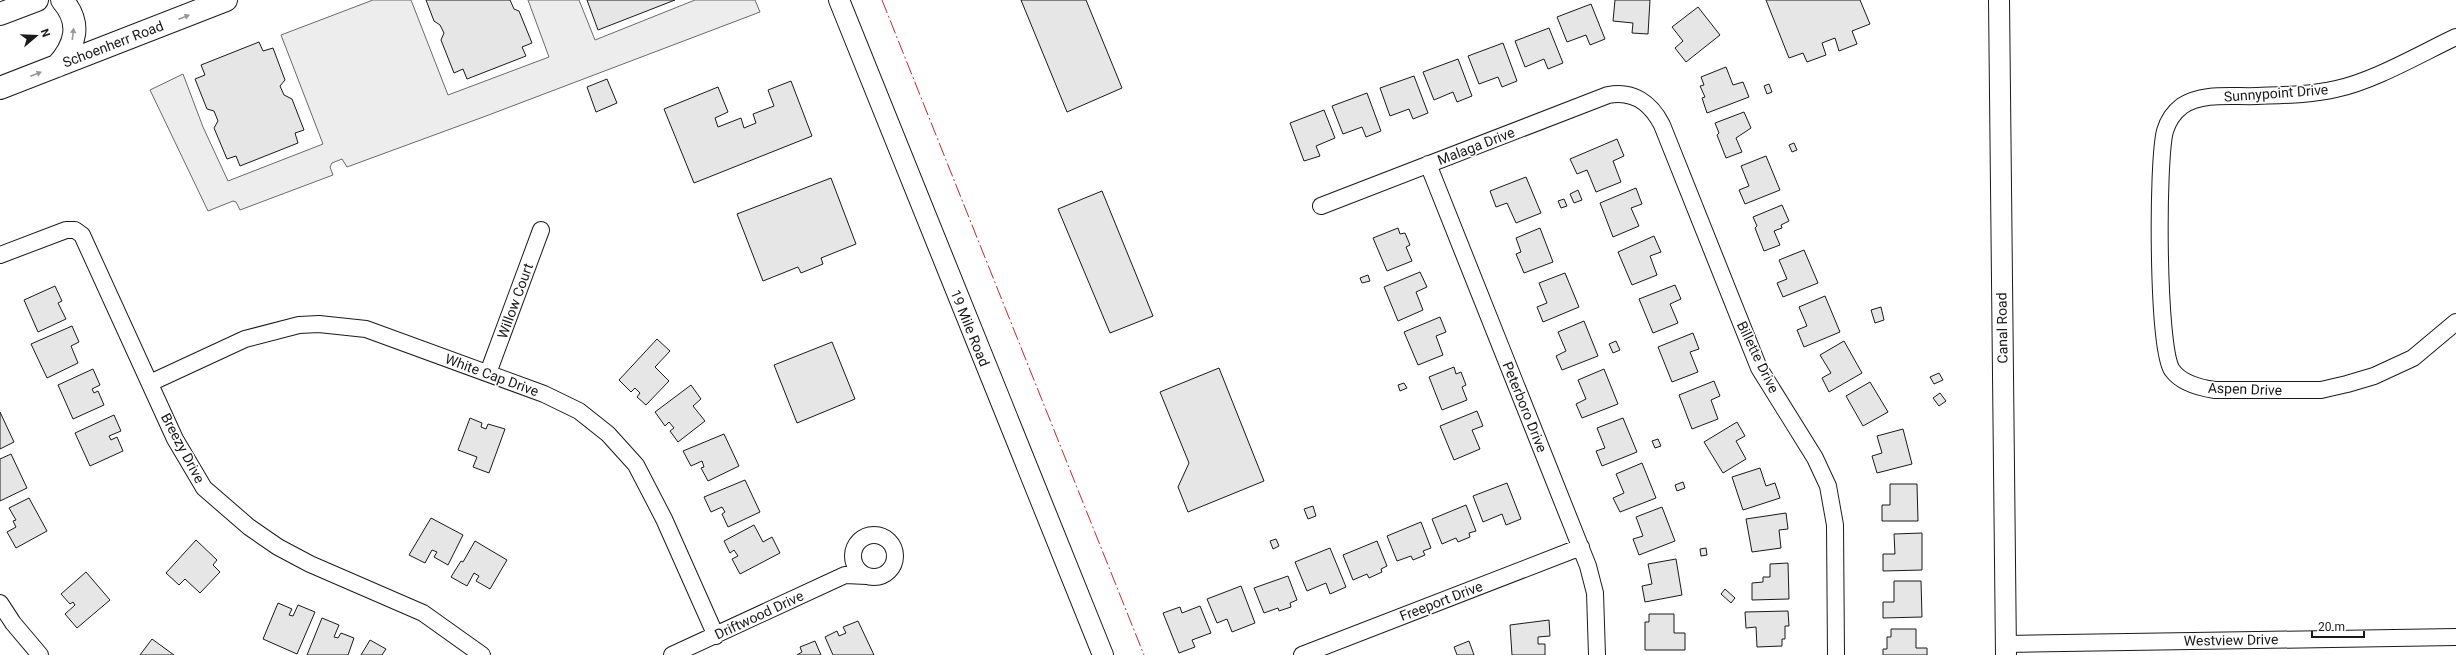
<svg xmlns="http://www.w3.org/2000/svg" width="2456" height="655" font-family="Roboto,sans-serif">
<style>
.parking{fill:#ededed;stroke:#6a6a6a}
.building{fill:#e6e6e6;stroke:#1a1a1a}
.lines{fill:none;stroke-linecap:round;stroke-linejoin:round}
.minor-casing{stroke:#1a1a1a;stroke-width:18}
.tertiary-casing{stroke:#1a1a1a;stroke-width:22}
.secondary-casing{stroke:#1a1a1a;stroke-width:24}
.minor{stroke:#fff;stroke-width:16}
.tertiary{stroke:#fff;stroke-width:20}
.secondary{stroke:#fff;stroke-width:22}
.power{stroke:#c62828;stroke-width:1;stroke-dasharray:14 3 2 3;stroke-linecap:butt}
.oneway{fill:#989898}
.labels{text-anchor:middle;stroke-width:3;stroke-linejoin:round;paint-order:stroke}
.street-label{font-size:14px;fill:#1a1a1a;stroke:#fff}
</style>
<rect width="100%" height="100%" fill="#fff"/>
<path class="parking" d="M373,0H411L448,95L549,57L528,0H579L595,40L695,0H755L760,12L486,116L347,167L342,159L332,163L330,167L333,175L240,210L236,202L233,201L208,211L150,90L183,74L203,127L228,181L323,144L281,35Z"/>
<path class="building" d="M426,0H510L514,9L519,11L532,43L522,47L526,56L467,79L463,69L454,73L441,40L444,33L440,25L434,21Z
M587,0H675L598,30Z
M1021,0H1086L1122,88L1067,112Z
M1615,0H1650L1648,34L1632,33L1633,23L1613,21Z
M1766,0H1860L1870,24L1852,31L1857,44L1839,51L1835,38L1822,43L1826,55L1807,62L1803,53L1789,58Z
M1591,4L1605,39L1590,45L1586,35L1567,42L1557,17Z
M1698,7L1720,35L1686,62L1675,48L1683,41L1672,27Z
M1549,28L1563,63L1548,69L1544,59L1525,67L1515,41Z
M259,42L263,51L273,48L285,80L280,86L284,95L292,99L304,130L295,133L298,143L240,166L236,156L227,159L214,128L218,121L214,111L207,109L195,79L205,75L201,65Z
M1503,43L1517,81L1502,87L1498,77L1479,84L1468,56Z
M1458,59L1472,96L1457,102L1453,92L1434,100L1423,72Z
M1726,67L1733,85L1743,82L1749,97L1707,113L1702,98L1705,97L1700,86L1704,85L1701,77Z
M1414,76L1428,113L1413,119L1409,109L1390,116L1380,88Z
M607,79L617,103L596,112L587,87Z
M791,81L812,136L694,183L664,109L718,87L728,112L715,118L718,127L741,118L744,128L756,123L753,114L774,106L768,90Z
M1769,84L1772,92L1767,94L1764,86Z
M1367,93L1381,131L1366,137L1362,127L1343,134L1332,106Z
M1324,110L1335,138L1316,146L1320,156L1304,161L1290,123Z
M1744,112L1751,128L1736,138L1742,152L1726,158L1717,135L1719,133L1715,123Z
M1617,139L1624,156L1613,161L1621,182L1596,192L1587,170L1577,174L1570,159Z
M1794,143L1797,150L1792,152L1789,145Z
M1766,156L1780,190L1745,204L1739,190L1749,186L1741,166Z
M1526,177L1541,213L1516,223L1507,203L1496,207L1490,191Z
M831,178L856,244L821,258L823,264L801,273L798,267L763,281L737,214Z
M1636,188L1642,204L1631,208L1639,226L1613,237L1600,203Z
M1578,190L1582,200L1574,203L1570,194Z
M1102,191L1153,316L1110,333L1058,209Z
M1564,199L1567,206L1561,208L1558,201Z
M1782,205L1789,221L1781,225L1782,228L1774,231L1780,245L1764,251L1755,228L1757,226L1753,217Z
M1398,228L1400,234L1405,233L1410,245L1406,247L1412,261L1387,271L1373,238Z
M1540,228L1553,262L1524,273L1516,254L1521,252L1516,238Z
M1654,236L1661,252L1650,256L1657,275L1632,285L1618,252Z
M1804,250L1818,283L1783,297L1777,283L1787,279L1779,260Z
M1420,272L1427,287L1416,292L1423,310L1398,321L1384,287Z
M1565,273L1579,307L1543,322L1537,307L1547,303L1539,283Z
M1368,275L1370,281L1362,283L1360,278Z
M1675,285L1681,299L1670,304L1678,323L1653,333L1639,299Z
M55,286L62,301L58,303L66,319L38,332L24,300Z
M1825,296L1840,332L1804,347L1797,330L1807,326L1799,307Z
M1881,307L1884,320L1875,323L1871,310Z
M1440,317L1446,332L1436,336L1443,355L1418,365L1404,332Z
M1584,321L1598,356L1562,370L1556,356L1566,351L1558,332Z
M72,326L79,342L71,346L78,363L47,378L31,344Z
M1693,333L1699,349L1690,352L1698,372L1672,382L1658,347Z
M657,339L670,351L655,367L669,381L646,405L637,397L640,393L635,388L631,392L619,380Z
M1616,341L1620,350L1613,353L1609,344Z
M1844,341L1862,373L1829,392L1822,378L1831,373L1820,355Z
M832,342L855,399L797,423L774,365Z
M1454,367L1456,374L1461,372L1466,385L1462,387L1467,400L1442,410L1429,377Z
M1219,368L1264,481L1188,512L1178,487L1189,463L1160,392Z
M93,369L100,385L92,389L94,393L98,391L104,405L73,419L58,385Z
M1604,369L1618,404L1582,418L1576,404L1586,399L1578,380Z
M1939,373L1943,380L1934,384L1930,377Z
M1714,381L1720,396L1711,400L1718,419L1692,429L1679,395Z
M1870,382L1888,412L1863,426L1846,396Z
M1404,383L1407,388L1400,391L1398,385Z
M691,385L701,399L693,406L705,421L678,442L670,431L674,428L669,422L665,426L655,412Z
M1940,393L1946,401L1939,406L1933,398Z
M1477,411L1483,426L1472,430L1480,449L1454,460L1440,426Z
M0,412L14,442L0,449Z
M114,415L121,431L109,436L111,440L117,437L123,451L90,466L75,433Z
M470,418L482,423L481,427L486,429L488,424L505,429L489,473L473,467L477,457L458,450Z
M1623,418L1637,452L1602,466L1596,451L1605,448L1597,428Z
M1737,422L1745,436L1736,441L1746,459L1723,473L1704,442Z
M1903,429L1912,464L1877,473L1872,456L1882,453L1877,436Z
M724,434L739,466L708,481L701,468L704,467L702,461L691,466L683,451Z
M1658,439L1661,446L1655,448L1652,441Z
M11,454L27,488L0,501V459Z
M1642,463L1656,498L1620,512L1613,498L1624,493L1616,474Z
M1760,468L1766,486L1775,483L1780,498L1743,510L1732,477Z
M745,480L760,512L728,527L722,514L725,512L722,507L711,512L704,497Z
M1683,482L1685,488L1677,491L1675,485Z
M1507,483L1521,519L1506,525L1502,514L1483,522L1473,496Z
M1890,484H1917L1918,521H1882V505H1890Z
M29,498L47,531L16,548L7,532L16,527L13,521L16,520L9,508Z
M1466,505L1476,531L1469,533L1470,537L1458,542L1456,538L1442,544L1432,519Z
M1313,506L1316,516L1308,519L1304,509Z
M1662,507L1675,541L1639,555L1633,539L1643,536L1636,517Z
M1786,513L1788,529L1779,530L1781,548L1752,552L1746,519Z
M431,518L463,535L448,565L434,557L437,552L432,550L425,563L409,555Z
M1421,522L1431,548L1423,551L1425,555L1413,560L1411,556L1397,561L1387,536Z
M754,525L763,542L772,537L780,553L740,574L732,559L738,556L734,550L730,553L724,541Z
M1922,533V570L1883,571V554H1895L1894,534Z
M1276,539L1279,546L1273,549L1270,541Z
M196,540L217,560L213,565L220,572L200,593L185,579L179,585L166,573Z
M475,541L507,560L490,589L476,581L479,576L474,573L467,586L451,577L461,561L463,562Z
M1377,541L1387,566L1381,569L1382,572L1369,578L1367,574L1353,580L1343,555Z
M1330,548L1346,587L1330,594L1326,583L1307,591L1295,562Z
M1706,548L1707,555L1701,556L1700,549Z
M1676,559L1682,595L1645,602L1642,586L1652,584L1648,564Z
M1788,563L1789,599L1752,600V583L1763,582V577H1770V564Z
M86,572L110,600L77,628L65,614L75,605L73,602L70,604L61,594Z
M1288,576L1297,600L1290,603L1291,607L1279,611L1278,608L1264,613L1254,588Z
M1894,581H1921L1922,617L1883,618V602H1894Z
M1241,586L1255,623L1232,632L1227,619L1217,623L1207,599Z
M1725,589L1735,598L1731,603L1721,594Z
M278,603L292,609L289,615L293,616L298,605L315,612L297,654L263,639Z
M1200,606L1211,633L1192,640L1195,647L1179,653L1163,613L1180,607L1182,613Z
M1788,611L1789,626H1785V639H1782V646L1757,647L1756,627L1746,628L1745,612Z
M1649,614H1674V633H1685V650H1645V622H1649Z
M322,618L339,625L334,637L338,638L341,633L354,638L348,655H307Z
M1549,620L1550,636L1538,637V644H1545V655H1512L1510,625Z
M858,621L874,655H833L825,637L837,631L839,636L846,633L843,627Z
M1891,629H1916V648H1927V655H1883V649H1887V637H1891Z
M152,639L174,655H140Z
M370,640L386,649L382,655H361Z
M815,641L821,655H797L802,652L800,647Z
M1469,641L1474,655H1457L1454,647Z"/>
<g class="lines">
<g class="minor-casing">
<path id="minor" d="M2456,37C2420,54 2374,81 2336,89C2310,95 2283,95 2257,96C2233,97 2203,92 2182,106C2174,112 2168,121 2165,131C2157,161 2157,347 2172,370C2181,383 2201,388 2215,390H2321L2347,384L2374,376L2413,358L2456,322
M1428,164L1588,566L1595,593L1597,655
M1321,206L1608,95C1633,90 1651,103 1662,125L1759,368L1815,458L1828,486L1835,525L1836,655
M0,255L66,230H75L82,235L175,439L204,488L249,527L278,547L310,564L423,613L482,655
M488,373L541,230
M150,383L245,339L299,325L319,324L366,329L544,394L579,411L608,434L636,465L664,519L716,636
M853 556a21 21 0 1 1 42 0a21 21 0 1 1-42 0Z
M0,603L13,623L40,655
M2006,644L2456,637
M672,655L845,575L867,576
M1302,655L1581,547"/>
</g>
<g class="tertiary-casing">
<path id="tertiary" d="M839,0L1103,655
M1999,0L2006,655"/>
</g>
<g class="secondary-casing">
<path id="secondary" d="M0,14L37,0
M57,66C76,45 82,23 62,0
M0,88L226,0"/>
</g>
<use href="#minor" class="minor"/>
<use href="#tertiary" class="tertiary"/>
<use href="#secondary" class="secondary"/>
<path class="power" d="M882,0L1144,655"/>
</g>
<defs><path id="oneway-solid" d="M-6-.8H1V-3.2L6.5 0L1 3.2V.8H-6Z"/></defs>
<g class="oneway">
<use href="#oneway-solid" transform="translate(184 17) rotate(-21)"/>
<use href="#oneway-solid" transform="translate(73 34) rotate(-83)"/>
<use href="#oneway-solid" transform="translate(36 74) rotate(-21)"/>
</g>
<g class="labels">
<g class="street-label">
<text transform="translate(113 44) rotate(-21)" y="5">Schoenherr Road</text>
<text transform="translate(2276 93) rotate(-4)" y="5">Sunnypoint Drive</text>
<text transform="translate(1476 146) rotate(-21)" y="5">Malaga Drive</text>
<text transform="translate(515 301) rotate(-70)" y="5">Willow Court</text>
<text transform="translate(970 328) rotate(68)" y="5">19 Mile Road</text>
<text transform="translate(2002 328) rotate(-91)" y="5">Canal Road</text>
<text transform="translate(1758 357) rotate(64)" y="5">Billette Drive</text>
<text transform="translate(492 375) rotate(20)" y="5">White Cap Drive</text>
<text transform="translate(2245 389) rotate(2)" y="5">Aspen Drive</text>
<text transform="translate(1525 407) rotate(68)" y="5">Peterboro Drive</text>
<text transform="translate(183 448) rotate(62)" y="5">Breezy Drive</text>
<text transform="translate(1441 601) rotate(-21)" y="5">Freeport Drive</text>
<text transform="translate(759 615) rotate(-25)" y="5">Driftwood Drive</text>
<text transform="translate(2231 640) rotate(-1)" y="5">Westview Drive</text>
</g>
</g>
<g transform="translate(36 36) rotate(71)" stroke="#ffffff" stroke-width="3" paint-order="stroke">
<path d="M0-3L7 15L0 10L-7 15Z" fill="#1a1a1a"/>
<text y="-6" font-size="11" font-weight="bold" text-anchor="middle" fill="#1a1a1a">N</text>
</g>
<path d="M2312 631v6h52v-6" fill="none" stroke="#1a1a1a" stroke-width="2"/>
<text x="2318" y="631" font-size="12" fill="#1a1a1a" stroke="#ffffff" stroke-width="3" paint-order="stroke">20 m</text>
</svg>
